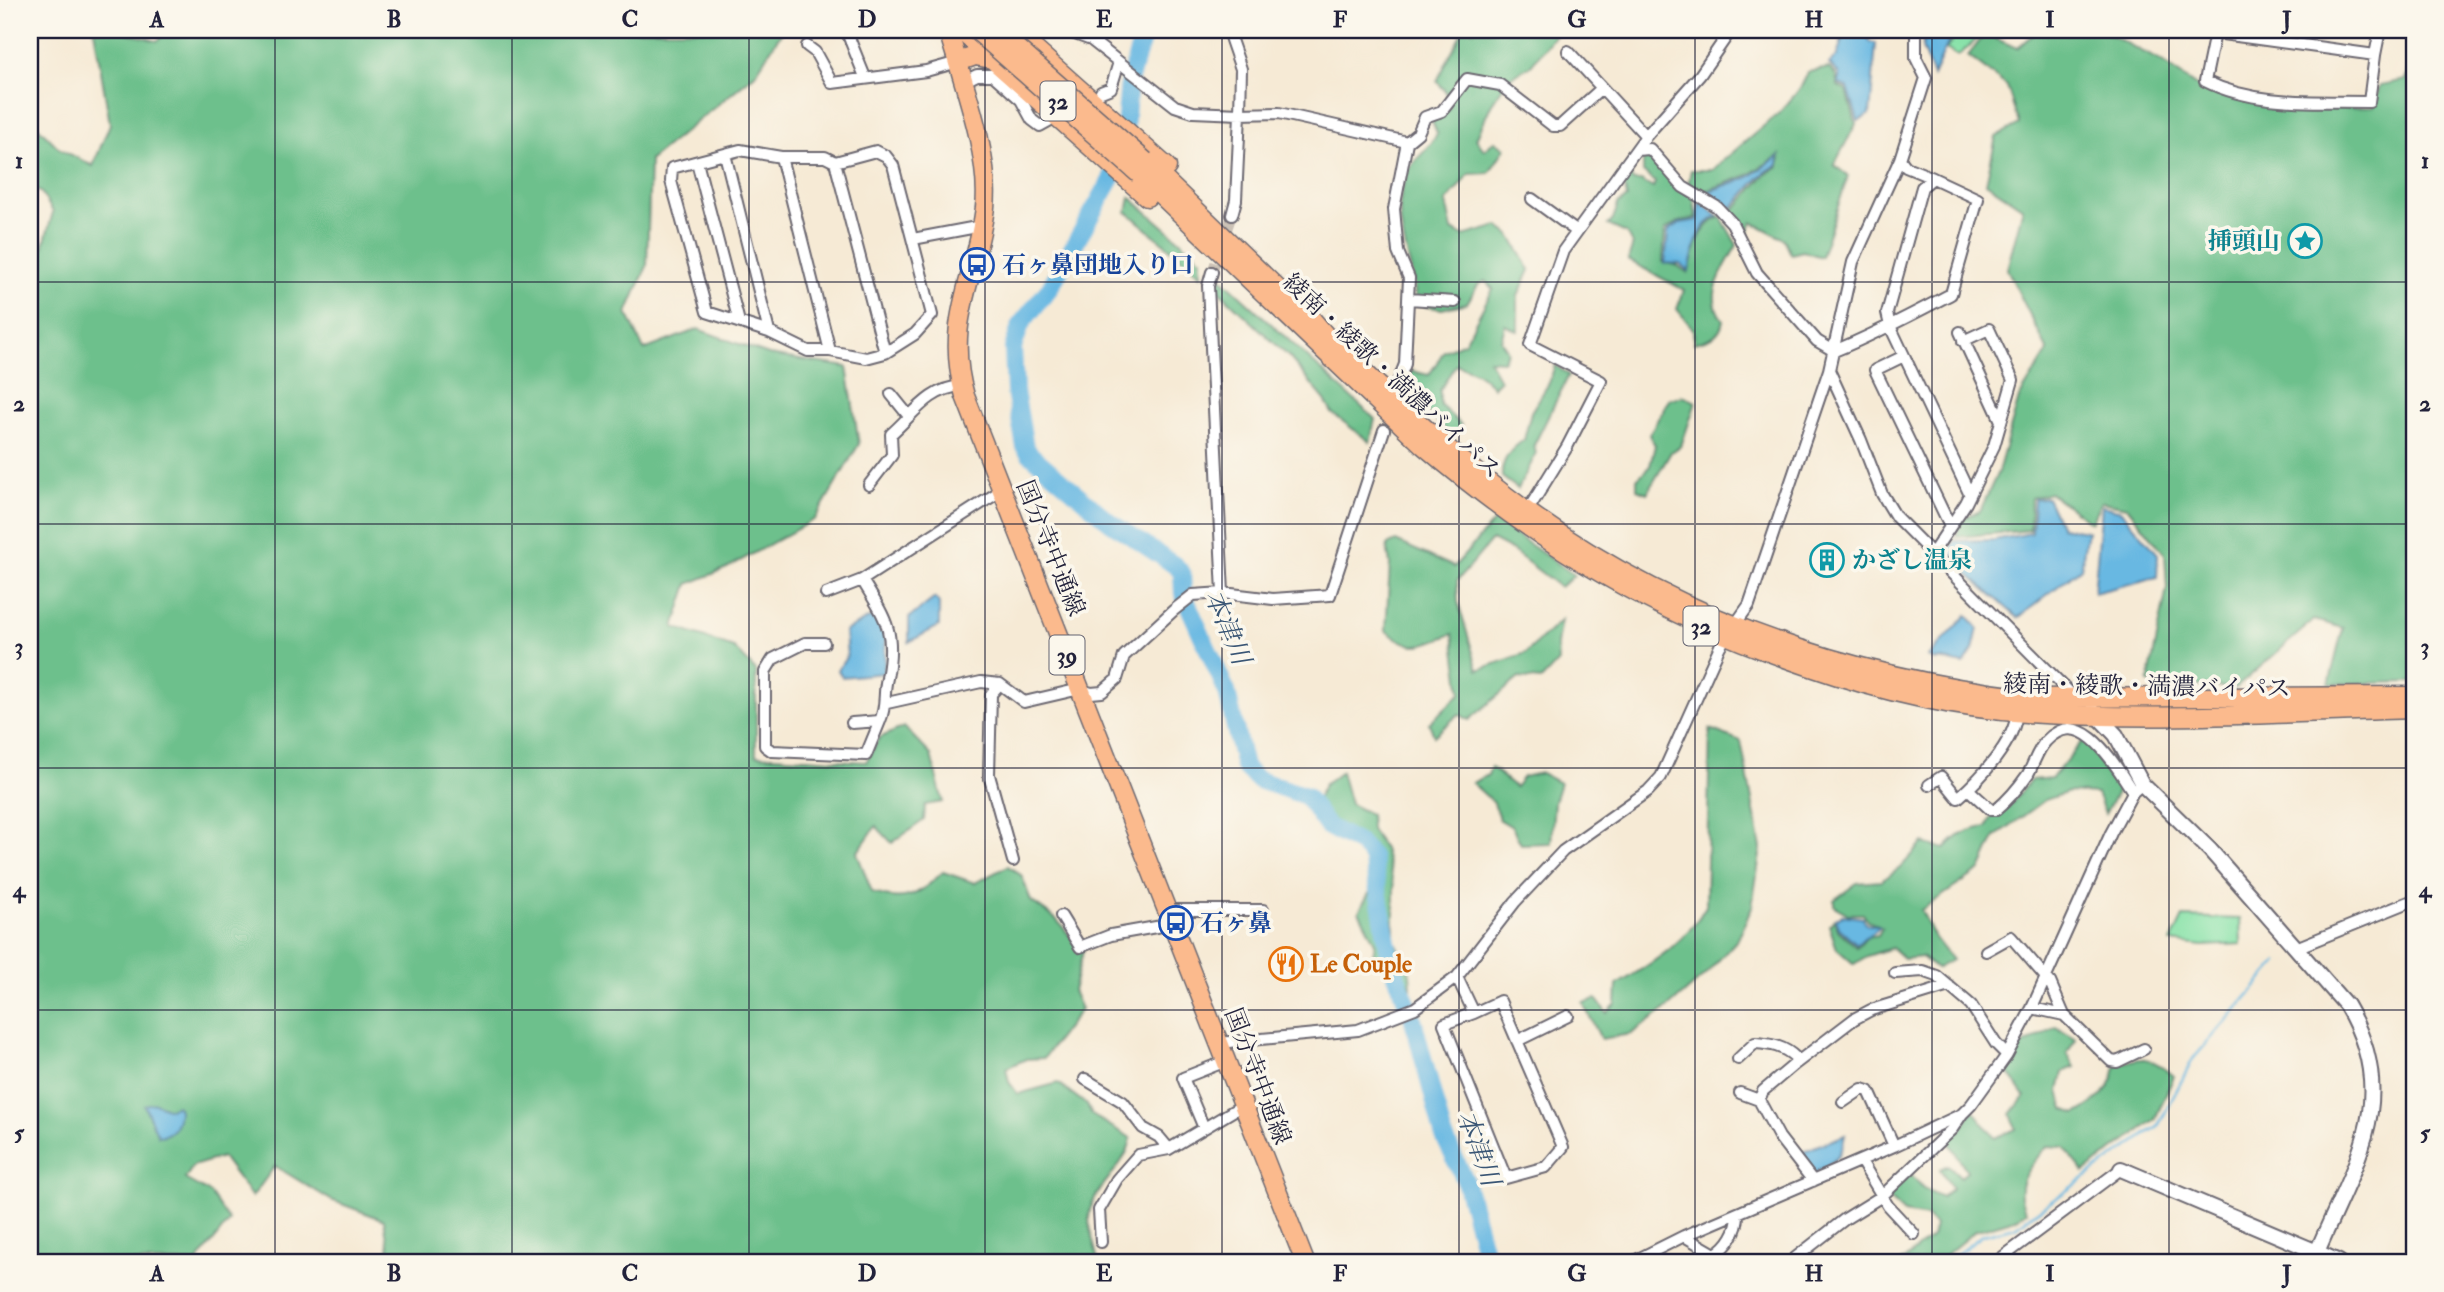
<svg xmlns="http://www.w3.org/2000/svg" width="2444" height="1292" font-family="'IM FELL Double Pica','Noto Serif JP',serif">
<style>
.green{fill:#87e2a8;stroke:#548272;stroke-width:2}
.forest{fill:#6dc08c;stroke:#487164;stroke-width:2}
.water{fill:#67b8e2;stroke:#446d8e;stroke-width:2}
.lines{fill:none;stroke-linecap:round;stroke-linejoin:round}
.stream{stroke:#67b8e2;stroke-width:2.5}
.river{stroke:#67b8e2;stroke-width:18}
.minor-tunnel{stroke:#ccc2b6;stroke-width:10;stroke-dasharray:10 5;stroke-linecap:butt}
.minor-casing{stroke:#6c6871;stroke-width:14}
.tertiary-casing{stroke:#6c6871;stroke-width:18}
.primary-casing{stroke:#6c6871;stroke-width:21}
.trunk-casing{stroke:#6c6871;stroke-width:21}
.minor{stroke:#fff;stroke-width:10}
.tertiary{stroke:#fff;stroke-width:14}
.primary{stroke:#fbba8d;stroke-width:18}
.trunk{stroke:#fbba8d;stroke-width:18}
.trunk-bridge-casing{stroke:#6c6871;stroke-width:21;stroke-linecap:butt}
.trunk-bridge{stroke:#fbba8d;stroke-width:18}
.grid{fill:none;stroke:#22223b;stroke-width:2;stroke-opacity:0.55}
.labels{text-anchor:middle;stroke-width:7;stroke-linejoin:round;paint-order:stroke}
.shield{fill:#fbf7ec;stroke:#636270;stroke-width:2}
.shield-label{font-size:23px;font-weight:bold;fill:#22223b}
.culture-label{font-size:24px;font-weight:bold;fill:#0d838f;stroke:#fbf7ec;text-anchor:end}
.transit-label{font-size:24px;font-weight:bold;fill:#164399;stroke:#fbf7ec;text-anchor:start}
.street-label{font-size:24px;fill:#22223b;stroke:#fbf7ec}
.food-label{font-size:24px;font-weight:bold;fill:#c56008;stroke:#fbf7ec;text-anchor:start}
.water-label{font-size:26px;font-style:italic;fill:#3a5675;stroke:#fbf7ec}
.neatline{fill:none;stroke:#22223b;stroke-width:2.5}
.grid-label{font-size:23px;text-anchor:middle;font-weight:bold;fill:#22223b}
</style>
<rect width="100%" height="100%" fill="#fbf7ec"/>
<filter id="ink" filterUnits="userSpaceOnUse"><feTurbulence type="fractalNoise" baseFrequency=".0143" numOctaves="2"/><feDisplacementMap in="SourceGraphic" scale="14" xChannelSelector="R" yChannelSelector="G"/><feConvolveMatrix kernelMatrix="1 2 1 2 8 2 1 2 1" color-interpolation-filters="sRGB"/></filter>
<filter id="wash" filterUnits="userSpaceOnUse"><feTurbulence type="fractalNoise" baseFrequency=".00686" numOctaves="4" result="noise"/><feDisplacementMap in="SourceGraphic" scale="28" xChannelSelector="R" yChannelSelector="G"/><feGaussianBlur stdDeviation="1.57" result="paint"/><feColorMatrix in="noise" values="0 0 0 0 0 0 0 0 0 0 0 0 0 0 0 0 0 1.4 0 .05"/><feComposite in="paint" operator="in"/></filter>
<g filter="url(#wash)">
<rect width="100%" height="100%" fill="#f6ead5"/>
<path class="green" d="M1961,30H1987L1958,56L1946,49Z
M2183,917L2240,919L2241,944L2203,946L2171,942Z"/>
<path class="forest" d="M94,30H116L157,41L168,30H783L755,74L650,160L647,266L627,313L644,350L698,329L769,355L847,367L859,444L815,519L727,568L688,584L674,627L734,648L756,671V755L866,762L879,738L904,727L931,755L943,802L925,805L924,820L892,843L876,826L857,853L872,892C905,905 918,895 943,872L975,883L1008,866L1022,876L1031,901L1056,919L1083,951L1073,991L1081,1009L1044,1058L1026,1059L1006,1068L1009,1082L1018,1094L1058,1083L1087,1105L1092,1115L1131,1138C1127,1168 1089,1189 1089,1219C1089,1233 1096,1248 1098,1262H391L384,1220L331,1200L275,1166L252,1197L222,1157L193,1166L185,1179L210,1193L229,1221L197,1262H30V277H35L53,212L41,192L30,188V119L60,149L93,166L110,124Z
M1463,30H1559L1531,65L1508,79L1491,105L1476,139L1484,150L1495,141L1505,148L1489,173L1469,174L1446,202L1452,230L1463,236L1498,226L1510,235L1530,270L1518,296V331L1505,325L1501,341L1508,351L1503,361L1489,360L1500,380L1493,387L1478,373L1456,364L1440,390V405L1461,425L1453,437L1407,391L1411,371L1429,375L1444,351L1465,342L1493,289L1485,281L1478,285L1467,303L1442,309L1416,305C1415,259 1386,218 1408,172C1414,157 1430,151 1437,133L1432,121L1450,107L1446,92L1437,81Z
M2038,30H2101L2159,60L2198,87L2314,109L2373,107L2380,85L2405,80L2414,49V682L2329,684L2343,628L2314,620L2236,688L2148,683L2167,588L2165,554L2127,507L2101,502L2091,523L2050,493L2031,498L2030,530L1956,537L1962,519L1980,511L1998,472L2019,398L2048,351L2007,269L2023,208L1986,183L1996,137L2019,124L2007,86L1968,56L1985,34L2017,48Z
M1829,68L1836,75L1838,86L1847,91L1856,124L1834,165L1848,176L1821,257L1803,251L1791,254L1784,239L1752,222L1745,240L1729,213C1749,199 1757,176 1779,166L1780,155L1748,175L1700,193L1688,185L1691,170H1712L1779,113L1800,89L1808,72Z
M1654,156L1694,199L1696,218L1679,222L1665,230L1663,262L1678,266L1688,273C1695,252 1698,225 1721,217L1737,245C1724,269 1703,295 1723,320C1720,337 1709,339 1694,343L1693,329L1677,309L1684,290L1628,260L1633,244L1626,233L1608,225L1613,220L1618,204L1627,198L1622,175L1629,172L1633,181H1641L1653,188L1655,182L1643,172V158Z
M1130,197L1201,259V275L1127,212Z
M1220,277L1375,419L1370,442L1332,413L1325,400L1289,357L1215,287Z
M1555,365L1569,375L1534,445L1536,454L1518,489L1502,477C1501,461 1510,449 1524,440L1531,412L1549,383Z
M1684,396L1696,402L1681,446L1671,452L1647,493L1637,489V479L1650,466L1655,445L1649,435L1669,399Z
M1495,520L1574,575L1560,587L1513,551L1492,540L1457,581L1458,602L1478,670L1526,653L1561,620L1557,644L1558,662L1541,680L1519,678L1469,720L1459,714L1434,736L1429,723L1461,693L1453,634C1421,644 1417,654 1386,631L1390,564L1387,545L1396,541L1454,567Z
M1710,729L1741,741L1761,848L1752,907L1738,939L1707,973L1670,1006L1631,1034L1601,1039L1583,1003L1596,999L1607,1013L1616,1004L1617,985C1652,963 1686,943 1706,906Z
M2084,739L2102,752L2121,785L2105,814L2097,794L2069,792L2045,800L1995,837L1980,870L1921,910L1935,938L1952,960L1936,969L1922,957L1904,959L1892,948L1867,956L1854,964L1837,949L1829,925L1834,920L1838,930L1857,947L1866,937L1878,935L1882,928L1868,921L1863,914H1848L1834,906V900L1857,883L1881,881L1900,868L1923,843L1945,849C1957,835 1968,829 1987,827L1991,817L2007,809L2031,780L2052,778Z
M1491,767L1515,787L1523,777L1541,773L1560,783L1554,802L1551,843L1521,844L1512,827L1499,819L1494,803L1472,783L1488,775Z
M1341,772L1350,804L1370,814L1371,830L1384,849L1394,886V940L1410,973L1411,988H1402L1395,964L1372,960L1375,943L1359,911L1380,874C1370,832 1337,839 1316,801L1324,785Z
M2056,1027L2076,1039L2067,1053L2075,1067L2063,1072L2059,1091L2064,1109L2076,1114C2096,1103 2113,1089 2116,1066C2144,1054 2151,1057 2174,1076L2155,1119L2084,1172L2064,1147L2047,1146C2030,1166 2011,1184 2026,1212L2015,1219L1975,1231L1937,1262H1901L1932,1237L1935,1225L1927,1217L1904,1213L1887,1197L1910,1173L1923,1188L1942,1197L1952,1188L1940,1169L1948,1165L1961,1177L1967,1171L1947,1139L1961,1129L1973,1110L1995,1138L2016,1129L2011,1114L2025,1096L2005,1068L2018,1048Z"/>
<path class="water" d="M1845,30H1865L1870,42L1876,43L1870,114L1858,121L1848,88L1839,84V74L1829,64L1837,56Z
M1925,30H1954L1933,76L1922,48Z
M1779,156L1778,165C1756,174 1746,197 1727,212L1704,193L1749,177Z
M1699,201L1718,216C1697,225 1694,251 1689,271L1680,264L1665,263L1668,231L1680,223L1698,220Z
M2047,497L2061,527L2087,531L2081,568L2018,618L1945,554L1955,541L1994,540L2032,533L2034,499Z
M2102,506L2121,511L2158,554L2157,577L2094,593Z
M935,598L939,603V626L909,642V618Z
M879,613L886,632L884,673L842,677L838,670L847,656L845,631Z
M1967,615L1978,628L1973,650L1964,664L1938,659L1936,661L1928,657Z
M1842,915L1863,918L1866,924L1880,927C1873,936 1864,935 1857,944L1839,928L1836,919Z
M155,1103L170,1109L176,1105L179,1109C179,1125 173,1135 158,1136L144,1105Z
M1845,1135C1840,1161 1835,1160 1813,1175L1800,1154C1814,1145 1830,1142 1845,1135Z"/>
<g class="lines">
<path class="stream" d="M1946,1262L1983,1235L2015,1227L2158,1126L2193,1059L2278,962"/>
<path class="river" d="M1145,30L1129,81L1125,129L1111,180L1049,289L1021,324L1013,348L1015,391L1025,447L1030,454L1110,522L1176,566L1182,573L1183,593L1189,607L1227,692L1244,767L1258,780L1306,796L1327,826L1360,844L1372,856L1390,959L1412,1016L1443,1134L1465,1180L1487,1262"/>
</g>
</g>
<g filter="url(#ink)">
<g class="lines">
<path class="minor-tunnel" d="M1212,272L1232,215"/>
<g class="minor-casing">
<path id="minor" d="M846,30L865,77
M1045,30L1072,33L1091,40L1175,106L1193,112L1240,114L1241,69L1231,40V30
M2215,30V33L2375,55L2380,30
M2215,33L2205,81C2255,106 2315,101 2369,102L2375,55
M807,46L815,52L832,83L926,71L958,62
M1568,51L1646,136
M963,82L977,75H993L1021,100L1032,120L1040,126L1049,121
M1101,92L1111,88L1119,62
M1407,142L1418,133L1425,117L1442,111L1467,79L1500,85L1553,126H1560L1602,88
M740,150L781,157H825L835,162L876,151L886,156L893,165L932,315L915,334L885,353L866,358L830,351H808L769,332L707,312L671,181L672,168Z
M1636,150L1650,149L1683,187L1717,207L1732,223L1757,273L1817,341L1834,351C1874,335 1913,314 1951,294L1978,199L1933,178L1922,187L1887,313L1890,326L1970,495
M725,154L769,332
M781,157L830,351
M1900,159L1906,167L1933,178
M697,162L739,322
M835,162L885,353
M1532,199L1576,231
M1232,215L1236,200L1240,114L1279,113L1407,142L1394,209L1398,252L1409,278L1405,364L1396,387
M913,239L982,226
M1212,272L1208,286L1223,593L1273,599L1330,595L1384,430
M1409,299L1455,302
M1960,332L2001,421
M1904,356L1875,370L1950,526
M1829,370L1861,440L1882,494L1896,517L2076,699
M891,394L908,415
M869,485L892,455L891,434C914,414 929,388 962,386
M1525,515L1567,447L1601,381L1530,345L1563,251L1646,136L1700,75L1731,30
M1932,554L1966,503L1994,446L2013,380L1989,329L1963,341
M826,594L862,580L1002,490
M824,643H805L773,659L765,672V746L772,751L866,755L880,721
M887,703L981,682L1000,684
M852,723L880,721C887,705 883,694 887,678C896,631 886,619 862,580
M1929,785L1941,777L1958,798C1980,779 2015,742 2017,712
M1968,789L1991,810H1996C2008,800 2019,787 2028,774C2034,763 2038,749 2046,741C2082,703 2116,767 2133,792
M1013,861L989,775L991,694L1000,684L1024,702L1080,689L1091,693L1102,692L1117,679L1124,656L1174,610L1193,595L1223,593
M1168,910H1263
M1061,916L1080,947L1111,935L1173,924
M2296,948L2414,900
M1986,951L2011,937L2050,982L2064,1015
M1895,973L1923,971L1937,976L1971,1005L1996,1044L2007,1055
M1457,977L1474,1013L1444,1024L1506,1178L1546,1167L1563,1147L1500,1001L1474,1013
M2032,1008L2064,1015L2111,1061L2117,1062L2144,1049
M1517,1041L1568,1016
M1219,1043L1358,1030L1415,1008L1457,977L1515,902L1563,851L1648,791L1661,777L1720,646L1749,605L1829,370L1853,262L1900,159L1926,78L1916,58V30
M1738,1059L1755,1043C1771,1044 1784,1046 1796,1058L1795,1064L1763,1091L1759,1100
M1795,1064L1854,1019L1871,1010L1949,986
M1085,1079L1123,1102L1143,1128L1159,1137L1169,1149
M1740,1093L1759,1100L1779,1137L1813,1181
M1843,1102L1862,1089L1869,1091L1894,1146
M1204,1128L1183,1078L1226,1061
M1861,1161L1888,1206L1914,1234
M1684,1236L1715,1254L1720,1262
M1101,1242L1099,1210L1117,1179L1138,1155L1169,1149L1243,1105
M1715,1254C1729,1246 1738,1230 1738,1215
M1632,1262L1684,1236L1894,1146L1962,1114L1971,1105L2007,1055L2032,1008L2111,833L2133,792L2142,784
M1790,1262L1845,1219L1882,1196L1952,1129L1962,1114
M1996,1262L2121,1169"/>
</g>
<g class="tertiary-casing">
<path id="tertiary" d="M2093,711L2116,735L2142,784L2210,850L2346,1005C2402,1098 2354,1164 2317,1252L2339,1262
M2121,1169L2317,1252L2312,1262"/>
</g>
<g class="primary-casing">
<path id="primary" d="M948,30C962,79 991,157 985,207C977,278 943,320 965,396L1305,1262"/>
</g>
<g class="trunk-casing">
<path id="trunk" d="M960,30L993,59
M1013,30L1167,167
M958,62L975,56L992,59L1147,197
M1145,161L1304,314
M1139,174L1423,445C1544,548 1657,615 1808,666C1877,690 1952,708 2026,713C2154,721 2285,713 2414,709
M1298,303L1327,337
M1329,339C1393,399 1456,461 1528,512C1676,618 1847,677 2027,698L2414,696"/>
</g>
<use href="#minor" class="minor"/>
<use href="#tertiary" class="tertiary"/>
<use href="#primary" class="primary"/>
<use href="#trunk" class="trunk"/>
<g class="trunk-bridge-casing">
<path id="trunk-bridge" d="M976,30L1139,174
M996,30L1145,161"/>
</g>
<use href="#trunk-bridge" class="trunk-bridge"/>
</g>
</g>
<path class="grid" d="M275,30V1262M512,30V1262M749,30V1262M985,30V1262M1222,30V1262M1459,30V1262M1695,30V1262M1932,30V1262M2169,30V1262M30,282H2414M30,524H2414M30,768H2414M30,1010H2414"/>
<defs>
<g id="sight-ring" transform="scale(1.75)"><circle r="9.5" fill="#fbf7ec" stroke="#0f9aa8" stroke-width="1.5"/><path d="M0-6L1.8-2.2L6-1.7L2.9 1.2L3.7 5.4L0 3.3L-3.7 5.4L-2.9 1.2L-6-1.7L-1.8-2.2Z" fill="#0f9aa8"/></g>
<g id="bus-ring" transform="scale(1.75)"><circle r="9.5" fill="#fbf7ec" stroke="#1a4fb4" stroke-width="1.5"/><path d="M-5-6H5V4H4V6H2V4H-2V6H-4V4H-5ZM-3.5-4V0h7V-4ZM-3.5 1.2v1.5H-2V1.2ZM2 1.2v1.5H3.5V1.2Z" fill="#1a4fb4"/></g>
<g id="building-ring" transform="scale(1.75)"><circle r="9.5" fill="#fbf7ec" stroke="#0f9aa8" stroke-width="1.5"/><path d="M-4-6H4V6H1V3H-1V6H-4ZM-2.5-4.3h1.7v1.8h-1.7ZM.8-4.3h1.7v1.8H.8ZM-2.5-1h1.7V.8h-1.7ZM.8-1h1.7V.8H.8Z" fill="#0f9aa8"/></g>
<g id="restaurant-ring" transform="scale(1.75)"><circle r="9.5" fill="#fbf7ec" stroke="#e8710a" stroke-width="1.5"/><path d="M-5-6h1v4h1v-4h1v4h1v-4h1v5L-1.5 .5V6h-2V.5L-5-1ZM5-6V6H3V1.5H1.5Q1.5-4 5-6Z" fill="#e8710a"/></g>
</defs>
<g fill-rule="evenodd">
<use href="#sight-ring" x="2305" y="241"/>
<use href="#bus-ring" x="977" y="265"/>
<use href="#building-ring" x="1827" y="560"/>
<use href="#bus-ring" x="1176" y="923"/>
<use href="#restaurant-ring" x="1286" y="964"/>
</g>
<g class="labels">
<g class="shield">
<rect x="1040.5" y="81.5" width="35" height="39" rx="5"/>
<rect x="1683.5" y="606.5" width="35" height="39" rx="5"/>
<rect x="1049.5" y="635.5" width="35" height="39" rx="5"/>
</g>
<g class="shield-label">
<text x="1058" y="109">32</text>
<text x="1701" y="634">32</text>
<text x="1067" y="663">39</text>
</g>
<g class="culture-label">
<text x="2280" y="249">挿頭山</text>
<text x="1852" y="568" text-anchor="start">かざし温泉</text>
</g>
<g class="transit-label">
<text x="1002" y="273">石ヶ鼻団地入り口</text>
<text x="1200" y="931">石ヶ鼻</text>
</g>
<g class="street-label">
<text transform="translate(1392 376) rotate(43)" y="8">綾南・綾歌・満濃バイパス</text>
<text transform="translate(1051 548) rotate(68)" y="8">国分寺中通線</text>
<text transform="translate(2147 686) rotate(1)" y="8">綾南・綾歌・満濃バイパス</text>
<text transform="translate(1258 1076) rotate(69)" y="8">国分寺中通線</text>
</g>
<g class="food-label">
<text x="1310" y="972">Le Couple</text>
</g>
<g class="water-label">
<text transform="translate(1228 627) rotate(67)" y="9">本津川</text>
<text transform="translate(1479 1148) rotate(70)" y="9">本津川</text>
</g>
</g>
<rect width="2444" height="1292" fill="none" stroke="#fbf7ec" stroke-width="77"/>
<rect x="38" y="38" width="2368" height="1216" class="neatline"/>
<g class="grid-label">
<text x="157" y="27">A</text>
<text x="394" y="27">B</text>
<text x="630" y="27">C</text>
<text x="867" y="27">D</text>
<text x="1104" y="27">E</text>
<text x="1340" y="27">F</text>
<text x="1577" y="27">G</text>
<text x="1814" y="27">H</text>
<text x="2050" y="27">I</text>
<text x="2287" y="27">J</text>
<text x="19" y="168">1</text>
<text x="2425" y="168">1</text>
<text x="19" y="411">2</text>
<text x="2425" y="411">2</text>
<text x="19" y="654">3</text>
<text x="2425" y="654">3</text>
<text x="19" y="897">4</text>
<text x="2425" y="897">4</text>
<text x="19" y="1140">5</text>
<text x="2425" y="1140">5</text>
<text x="157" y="1281">A</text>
<text x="394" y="1281">B</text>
<text x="630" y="1281">C</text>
<text x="867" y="1281">D</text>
<text x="1104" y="1281">E</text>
<text x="1340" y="1281">F</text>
<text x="1577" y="1281">G</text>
<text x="1814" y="1281">H</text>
<text x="2050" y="1281">I</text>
<text x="2287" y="1281">J</text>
</g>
</svg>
